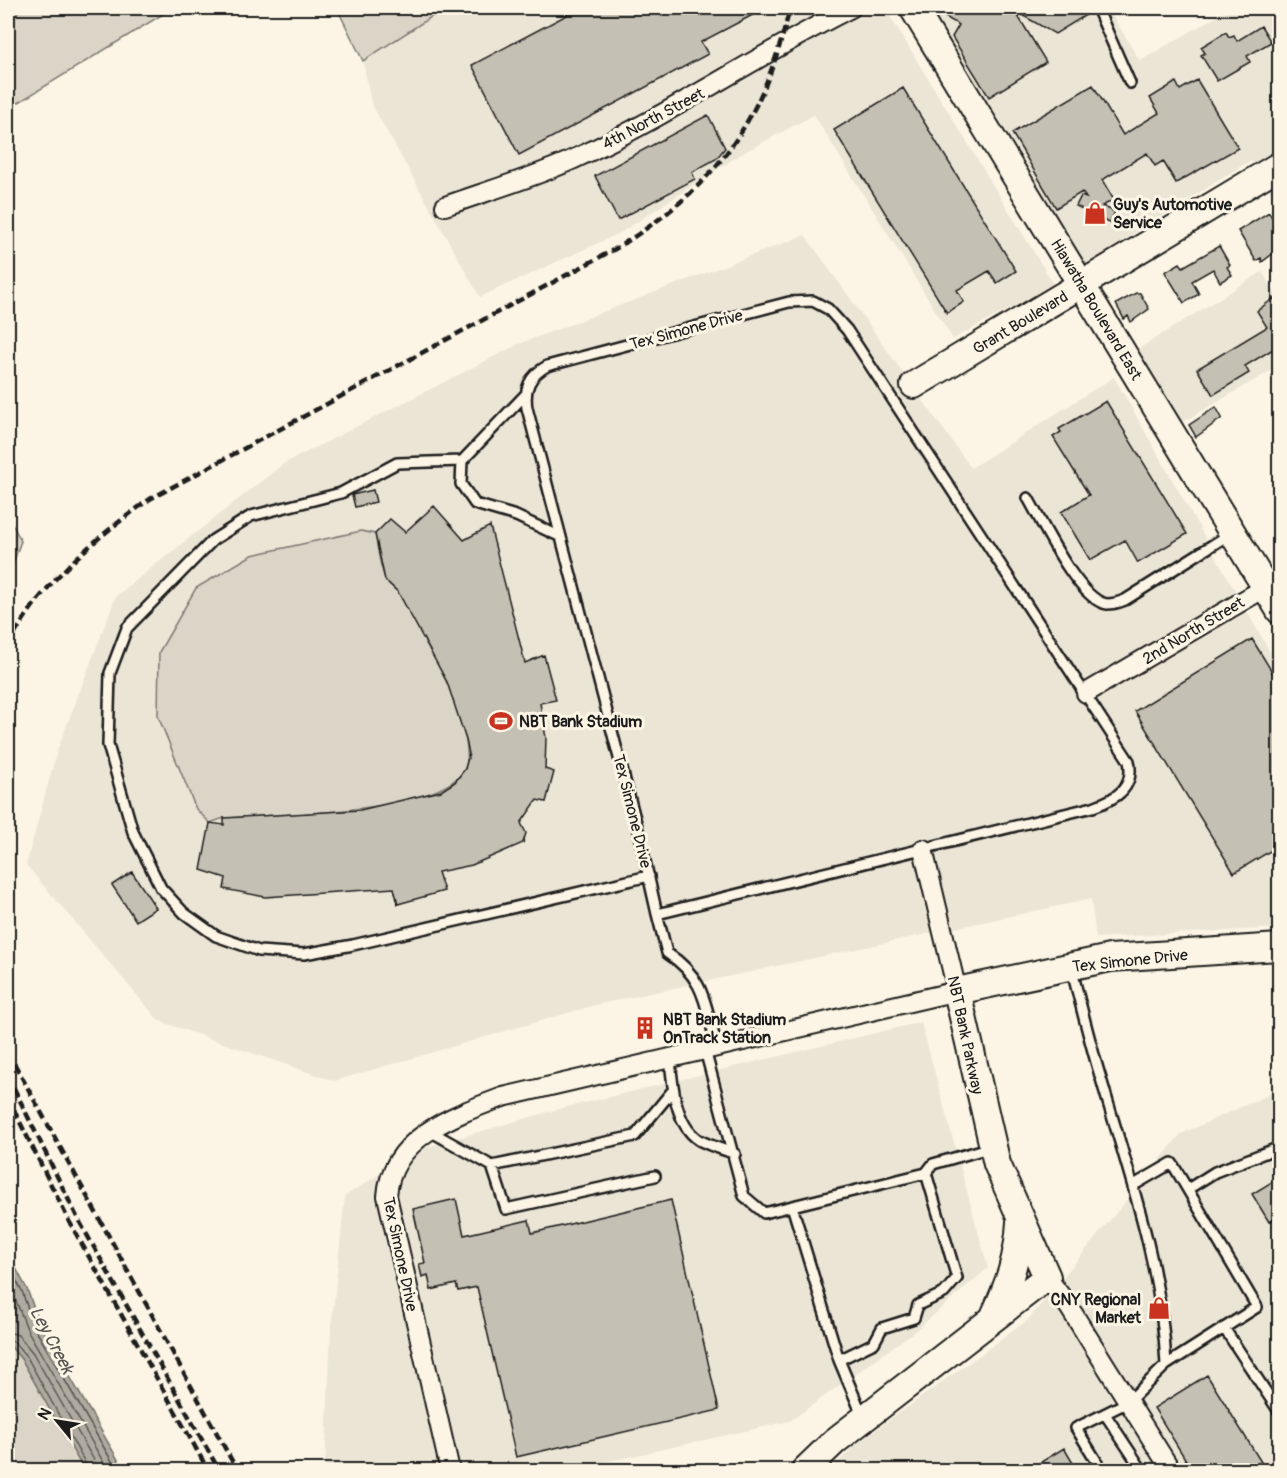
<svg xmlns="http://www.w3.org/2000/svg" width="1287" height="1478" font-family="Pangolin,sans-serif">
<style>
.built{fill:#ebe5d6}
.green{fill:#dbd5c8;stroke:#7c7872;stroke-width:1.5}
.water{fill:#b0aba1;stroke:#75726c;stroke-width:1.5}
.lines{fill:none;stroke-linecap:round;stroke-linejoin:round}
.shore{stroke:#575551;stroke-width:1.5}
.building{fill:#c4c0b3;stroke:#1c1c1c;stroke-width:1.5}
.lane-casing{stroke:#1c1c1c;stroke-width:14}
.street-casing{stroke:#1c1c1c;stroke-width:22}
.secondary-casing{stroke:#1c1c1c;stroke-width:30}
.lane{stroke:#fcf5e5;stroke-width:9}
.street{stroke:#fcf5e5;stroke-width:18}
.secondary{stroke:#fcf5e5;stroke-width:26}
.rail{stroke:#1c1c1c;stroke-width:4.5;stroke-dasharray:9 4.5;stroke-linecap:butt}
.labels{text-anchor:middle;stroke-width:6;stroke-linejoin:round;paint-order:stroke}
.street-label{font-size:16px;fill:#1c1c1c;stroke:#fcf5e5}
.poi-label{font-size:16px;font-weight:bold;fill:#1c1c1c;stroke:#fcf5e5;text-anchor:start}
.water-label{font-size:18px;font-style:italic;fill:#575551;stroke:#fcf5e5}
</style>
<rect width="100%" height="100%" fill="#fcf5e5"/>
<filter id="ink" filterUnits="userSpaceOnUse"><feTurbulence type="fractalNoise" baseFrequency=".0167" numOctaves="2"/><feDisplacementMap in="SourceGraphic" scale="12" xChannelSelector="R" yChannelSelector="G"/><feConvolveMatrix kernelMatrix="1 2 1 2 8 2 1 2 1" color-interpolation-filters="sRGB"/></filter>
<g filter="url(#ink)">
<path class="built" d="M445,8H885L1054,285L953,339L814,115L741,154L620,233L480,297L371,103L363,61Z
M926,8H1108L1140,61L1231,8H1275L1280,15L1279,205L1251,160L1080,268Z
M805,235L971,468L1114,377L1279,668V928L1096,938L1091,899L595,1005L334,1081L159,1021L26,865L57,751L116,596L283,464L519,344Z
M1262,272L1279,299V366L1181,423L1135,351Z
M921,1022L988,1268L915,1331L790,1421L570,1470H325L331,1330L345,1196L420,1149L555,1110Z
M1279,1090V1470H831L856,1444L1028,1320L1181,1134Z"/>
<path class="green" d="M24,8H173L8,109V17Z
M337,8H445L363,61Z
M8,516L21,541L8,577Z
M361,531L375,534C378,548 379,565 385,578C388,585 396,589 400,595C416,622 431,651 445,679C455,699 475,751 464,770C438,814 274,815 224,818L210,823L196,809L158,716L159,652L196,588L252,555Z
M8,1343L22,1360L84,1470H8Z"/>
<path class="water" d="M8,1253L27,1289L40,1325L124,1470H84L22,1360L8,1343Z"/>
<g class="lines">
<path class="shore" d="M8,1265L22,1291L34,1327L117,1470
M8,1281L28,1331L108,1470
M8,1332L18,1335L33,1353L95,1462L97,1470
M8,1340L14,1342L27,1357L89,1470"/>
</g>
<path class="building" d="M580,8H766L701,42L708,54L519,155L472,65Z
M930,8H1090L1091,12L1055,34L1015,11L1046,62L989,97L952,37L959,25Z
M1261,26L1271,42L1247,56L1250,62L1217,81L1201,55L1205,53L1201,47L1226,32L1229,37L1234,35L1237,41Z
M1197,80L1238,148L1176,183L1163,161L1155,166L1147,153L1102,180L1114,200L1102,206L1115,212L1109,223L1076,206L1081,196L1086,198L1082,192L1056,208L1012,133L1093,85L1123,135L1159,113L1150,98L1176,82L1180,90Z
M903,88L1016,271L997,283L989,271L957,290L964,302L947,313L834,130Z
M708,115L725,148L716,159L692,172L695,179L618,220L595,176Z
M1269,212L1280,231V248L1262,262L1261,258L1256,261L1238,231Z
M1219,246L1230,265L1227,267L1232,275L1220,282L1213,269L1192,281L1199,294L1184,303L1165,272L1180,263L1183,267Z
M1136,293H1140L1149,309L1131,322L1128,316L1124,319L1116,304Z
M1274,298L1280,308V348L1278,346L1245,366L1249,373L1213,395L1197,369L1267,327L1257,311Z
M1106,401L1187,534L1138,563L1125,540L1090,560L1061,512L1089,495L1053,437L1061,432L1059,429Z
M1216,407L1222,418L1196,437L1189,425Z
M373,490L376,502L355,507L352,495Z
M434,506L464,540L490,526L525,663L544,655L556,700L540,703L546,738L545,769L554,772L546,802L537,800L521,823L526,833L523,843L472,865L438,872L444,891L398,904L394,888L265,897L224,889L226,878L201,870L210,823L224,825V818L360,810L441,791L455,782L465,769L469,754L466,740L447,682L398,592L385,580L375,534L390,519L405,532Z
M1252,639L1280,685V845L1234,873L1135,711Z
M132,872L156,908L136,921L112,885Z
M1280,1177V1216L1269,1222L1252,1194Z
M456,1199L464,1235L529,1220L532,1233L671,1200L719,1410L516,1457L477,1287L458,1291L456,1284L431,1290L428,1275L422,1277L419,1264L425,1263L413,1209Z
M1207,1375L1266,1470H1192L1154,1408Z
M1064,1448L1077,1470H1028Z"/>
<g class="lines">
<g class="lane-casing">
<path id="lane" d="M1097,8L1130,83
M813,301L828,309L847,330L1129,761C1135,788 1116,799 1093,807L657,914L638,830L527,408C524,389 529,376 547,366L789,302Z
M525,395L462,461L461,484L475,504L516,516L561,537
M462,461L397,463L341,493L251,516L213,540L127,628L110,673L108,745L133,832L161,888L184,913L216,936L259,951L304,954L353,945L649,876
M1028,498C1042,522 1079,601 1107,604C1113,604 1120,602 1125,600L1230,534
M657,914L667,953C706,978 705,1006 717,1047
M1071,967C1081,1005 1090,1044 1102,1082C1129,1175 1162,1267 1166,1365L1128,1402L1076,1428L1102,1470
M705,1050L744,1196L764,1213L926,1173
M670,1058C672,1083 675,1125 699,1140C710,1146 723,1149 735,1154
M430,1131L492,1166L635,1136L673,1090
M492,1166L506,1209L655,1176
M1134,1185L1172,1163L1257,1307L1166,1365
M1188,1189L1215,1172L1280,1147
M792,1206L839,1360L863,1417
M1224,1328L1280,1413
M839,1360L874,1343L882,1328L914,1318L918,1305L944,1293L957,1278L926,1173L933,1164L992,1147
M1105,1414L1142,1470"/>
</g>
<g class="street-casing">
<path id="street" d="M445,206C487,191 533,178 574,159C670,115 757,55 851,8
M1086,693L1280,579
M1047,1277L1069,1307L1171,1470
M450,1470L387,1196C391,1137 455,1115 503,1097L957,991L923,849"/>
</g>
<g class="secondary-casing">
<path id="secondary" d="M913,8L1280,611
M914,385L1280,165
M994,1316C1009,1284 1018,1257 1020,1222
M805,1470L835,1441L1047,1277L997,1164L957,991L1110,958L1280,947"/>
</g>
<use href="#lane" class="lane"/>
<use href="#street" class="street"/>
<use href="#secondary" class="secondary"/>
<path class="rail" d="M8,646C41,583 93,540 150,499L615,249C716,187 762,123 790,8
M8,1052L237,1470
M8,1076L77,1217L219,1470
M8,1098L69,1221L208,1470"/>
</g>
</g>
<defs>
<g id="shop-bare" transform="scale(1.8)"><path d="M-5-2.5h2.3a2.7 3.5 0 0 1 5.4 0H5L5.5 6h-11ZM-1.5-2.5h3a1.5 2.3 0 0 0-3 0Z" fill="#c8321e" stroke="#fcf5e5" stroke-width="2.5" paint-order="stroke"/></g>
<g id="stadium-bare" transform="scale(1.8)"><path d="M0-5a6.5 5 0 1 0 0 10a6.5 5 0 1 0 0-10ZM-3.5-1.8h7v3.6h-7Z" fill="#c8321e" stroke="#fcf5e5" stroke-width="2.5" paint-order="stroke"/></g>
<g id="building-bare" transform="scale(1.8)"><path d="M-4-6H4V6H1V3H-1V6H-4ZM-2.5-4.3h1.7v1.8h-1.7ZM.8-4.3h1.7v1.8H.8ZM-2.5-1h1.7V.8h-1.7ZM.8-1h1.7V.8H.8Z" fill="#c8321e" stroke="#fcf5e5" stroke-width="2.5" paint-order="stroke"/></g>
</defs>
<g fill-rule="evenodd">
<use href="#shop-bare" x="1095" y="213"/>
<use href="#stadium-bare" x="501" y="721"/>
<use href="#building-bare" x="645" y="1028"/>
<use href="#shop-bare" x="1159" y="1308"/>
</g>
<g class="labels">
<g class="street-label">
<text transform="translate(653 118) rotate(-28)" y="6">4th North Street</text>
<text transform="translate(1097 309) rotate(59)" y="6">Hiawatha Boulevard East</text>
<text transform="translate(1020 322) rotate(-31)" y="6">Grant Boulevard</text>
<text transform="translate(686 329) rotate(-15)" y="6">Tex Simone Drive</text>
<text transform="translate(1193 630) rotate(-31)" y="6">2nd North Street</text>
<text transform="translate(633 811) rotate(76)" y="6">Tex Simone Drive</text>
<text transform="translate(1130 960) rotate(-6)" y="6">Tex Simone Drive</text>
<text transform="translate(966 1035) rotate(78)" y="6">NBT Bank Parkway</text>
<text transform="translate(401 1254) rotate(78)" y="6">Tex Simone Drive</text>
</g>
<g class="poi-label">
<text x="1113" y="210">Guy's Automotive<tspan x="1113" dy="18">Service</tspan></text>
<text x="519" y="727">NBT Bank Stadium</text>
<text x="663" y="1025">NBT Bank Stadium<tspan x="663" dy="18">OnTrack Station</tspan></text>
<text x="1141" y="1305" text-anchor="end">CNY Regional<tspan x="1141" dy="18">Market</tspan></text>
</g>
<g class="water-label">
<text transform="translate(52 1340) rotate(62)" y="6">Ley Creek</text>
</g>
</g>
<rect width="1287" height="1478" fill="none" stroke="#fcf5e5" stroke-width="30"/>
<rect x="15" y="15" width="1257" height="1448" fill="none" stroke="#1c1c1c" stroke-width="2" filter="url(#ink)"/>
<g transform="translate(57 1421) rotate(300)" stroke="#fcf5e5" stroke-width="4.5" paint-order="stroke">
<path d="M0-4.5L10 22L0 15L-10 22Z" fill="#1c1c1c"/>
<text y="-9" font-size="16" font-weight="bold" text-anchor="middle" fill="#1c1c1c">N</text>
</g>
</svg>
